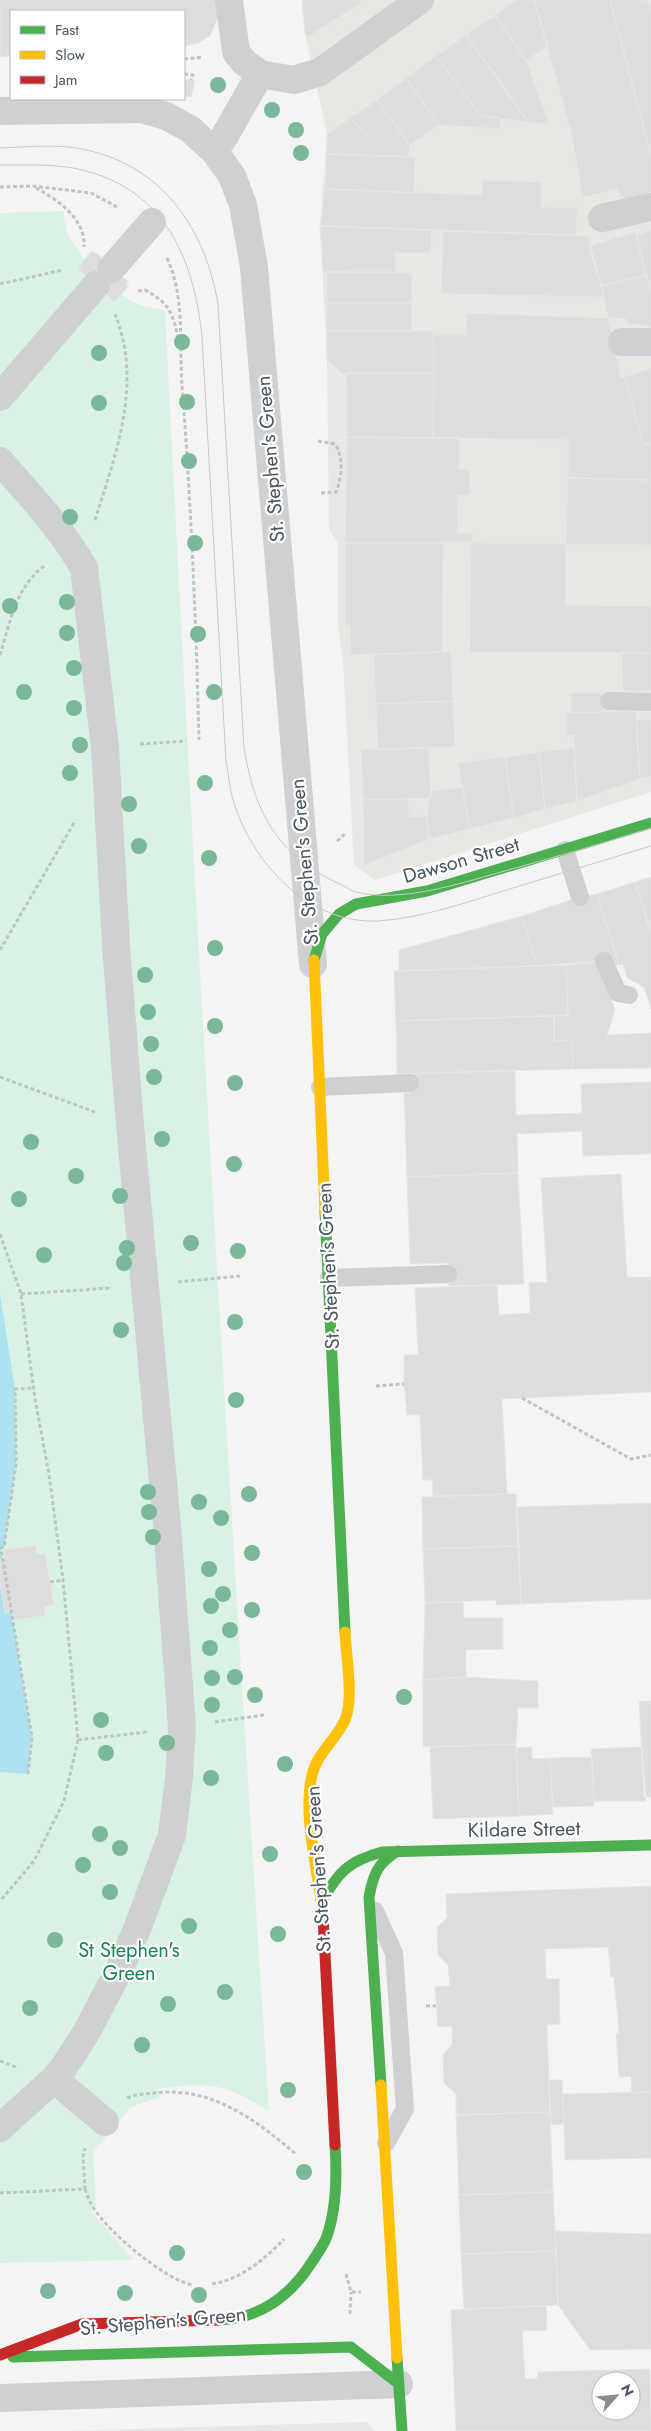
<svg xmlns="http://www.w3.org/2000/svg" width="651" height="2431" font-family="Jost,sans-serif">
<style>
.commercial{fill:#e8e7e3}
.green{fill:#d9f2e3}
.water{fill:#aee2f0}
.building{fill:#ddddde;stroke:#e5e6e7;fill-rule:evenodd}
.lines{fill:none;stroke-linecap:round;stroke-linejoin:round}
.path{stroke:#bcc7c4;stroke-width:3;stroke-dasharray:4 2.5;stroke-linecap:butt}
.lane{stroke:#ced0d2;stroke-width:18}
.street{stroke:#ced0d2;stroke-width:28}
.fast{stroke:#4caf50;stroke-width:11}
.slow{stroke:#ffc107;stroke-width:11}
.jam{stroke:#c62828;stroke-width:11}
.tram{stroke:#c9cacc;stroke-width:1}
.tree{fill:#7ab899}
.labels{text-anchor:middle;stroke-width:4.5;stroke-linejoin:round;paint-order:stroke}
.street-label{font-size:20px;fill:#4a5661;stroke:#fff}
.park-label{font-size:20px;fill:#17864f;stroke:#fff}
</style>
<rect width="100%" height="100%" fill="#f4f4f4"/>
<path class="commercial" d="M302,0H651V792L375,880L354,865L343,662L338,625V543L329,530L327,360L320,226L327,134L305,34Z
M367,2422L375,2431H65Z"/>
<path class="green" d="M63,211L67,233L84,259L78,267L84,276L114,302L122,294C134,306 149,308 165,310C195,911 230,1511 269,2111C222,2083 212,2082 158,2089L160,2097L131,2107L93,2152L96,2206L91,2211L134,2260L0,2263V213Z"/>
<path class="water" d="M0,1294L15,1389L16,1464L4,1547L1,1549L32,1738L28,1774L0,1772Z"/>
<path class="building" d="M0,0H217L219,15L210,36L198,43L184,46V11H11V56L0,57Z
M302,0H359L361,3L308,37L305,34Z
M516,0H534L548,46L526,60L495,15Z
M534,0H610L651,156V193L626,199L620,196L618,189L583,197L571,132Z
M610,0H648L651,11V156Z
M495,15L526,60L549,124L528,122L466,35Z
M466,35L500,81L528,122L481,116L436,56Z
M436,56L481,116L501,118L500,129L439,125L406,78Z
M406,78L439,125L410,145L377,100Z
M184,79L195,81L191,97L184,96Z
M377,100L410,145L408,157L385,156L350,118Z
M350,118L385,156L327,154V134Z
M327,154L415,157L414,193L325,189Z
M482,180L542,182L541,207L577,208L576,235L320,226L325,189L482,195Z
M320,226L432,230L431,253H395V272H323Z
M651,230V293L636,235Z
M443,231L588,236L604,297L441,294Z
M635,232L646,275L601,286L589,246Z
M92,251L102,257L100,259L120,278L121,276L128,281L126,284L129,286L114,302L79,270L81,269L78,267Z
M327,272L412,273V303H327Z
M646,275L651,293V326L628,324L626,319L608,318L601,286Z
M327,303H412V331H327Z
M466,313L608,318L621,378L625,377L643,444H651V480L568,478V440L433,438L434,335H466Z
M327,331H433L434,373H346L344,375L327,360Z
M651,368V444H643L625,377Z
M346,373H434L433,438L347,437Z
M347,437L460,438L459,469L470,470V495L457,496L458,534L472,533V542L345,543Z
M568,478L651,480V545L566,544Z
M345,543H443L442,652L351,655L350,625H345Z
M471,543L566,544V605L651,606V653L470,652Z
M442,652H451L453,701L376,704L374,655Z
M622,652L651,653V691H623Z
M571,693H603V712L571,713Z
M453,701L455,747L378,750L376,704Z
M636,711L640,779L577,801L574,735L567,736V713Z
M636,720H651V776L640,779Z
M429,747L431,798L363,800L361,750Z
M574,748L577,801L545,809L539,752Z
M539,752L545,809L514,818L505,757Z
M505,757L514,818L470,829L458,763Z
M462,787L470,829L429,839L427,816L431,791Z
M408,799L409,817L427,816L429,839L364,865L363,800Z
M651,877V933L635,882Z
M635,882L651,933V1009L644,987L627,978L623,964L619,965L597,894Z
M597,894L619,965L604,961L537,966L522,916L580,897Z
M522,916L537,966L399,971V950Z
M599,962L615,1010L607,1035L651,1033V1068L573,1069L572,1040L554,1041V1016H568L566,965Z
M566,965L568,1015L396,1021L394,971Z
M554,1016V1041L572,1040L573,1069L397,1074L396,1021Z
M515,1070L516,1115L582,1113L581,1084L651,1082V1154L583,1156L582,1131L517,1134L518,1173L407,1177L404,1093H410V1074Z
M518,1173L524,1284L449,1286L448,1263L410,1264L407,1177Z
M621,1174L627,1277H651V1392L502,1399L507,1494L433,1496L432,1480H423L420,1415H407L404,1384V1355H418L415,1288L497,1285L499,1315L530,1313L529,1283L547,1282L541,1178Z
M516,1494L519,1546L423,1549L422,1497Z
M651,1503V1599L521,1604L516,1507Z
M36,1545L37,1555L45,1553L54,1605L44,1607L45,1615L15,1620L13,1611L5,1613L0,1582V1560L5,1559L4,1550Z
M519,1546L521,1604L496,1605V1600L425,1603L423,1549Z
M463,1602L464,1618H503V1649L466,1650V1677L423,1680L425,1603Z
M466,1677L538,1681V1708H518L516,1744L423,1747V1680Z
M639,1701H651V1797H644Z
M516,1744L519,1816L433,1819L430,1747Z
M532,1747V1759L550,1758L553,1814L519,1816L516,1748Z
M642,1747L646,1801H594L591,1749Z
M592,1757L594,1806L553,1807L550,1758Z
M651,1886V2092L632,2093L631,2076L619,2077L616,2033H619L614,1977H611L608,1947L545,1949L546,1979H559L560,2024L547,2025L550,2112L456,2115V2094L444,2083L443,2055L452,2045V2026L438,2027L435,1987L450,1986L448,1965L438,1955L437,1927L447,1918L446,1894Z
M549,2080H562L564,2124L551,2125Z
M651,2092V2158L565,2160L563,2094Z
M550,2112L553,2192L459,2195L456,2115Z
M553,2192L556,2251L461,2254L459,2195Z
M555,2231L651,2234V2349L590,2350L558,2305Z
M556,2251L558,2305L464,2309L461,2254Z
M546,2306L547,2330L522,2331L525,2379H537L538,2372L650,2369L651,2431H456L451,2310ZM601,2381H631V2411H601Z"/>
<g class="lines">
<path class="path" d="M184,59L203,57
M184,74L193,75L191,80
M0,187L33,186L91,193L119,208
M36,188C58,200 86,219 84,247
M167,258C185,296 179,343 182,385C191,503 196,621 199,740
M0,284L63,270
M138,291L145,290C169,303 172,311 178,337
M318,441L335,444C344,458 342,477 336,492L319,493
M95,520C116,453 143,384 115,314
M0,655C10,623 15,588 44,566
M140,744L186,741
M337,841L346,833
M0,950L74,823
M0,1077L95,1112
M0,1234L21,1294L35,1399L49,1474L63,1580L78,1740L64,1801L34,1861L0,1901
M178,1282L240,1276
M21,1294L112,1288
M376,1386L404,1384
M522,1398L631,1459L651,1455
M50,1582L63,1580
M215,1722L264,1715
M78,1740L147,1732
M28,1774L32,1738L1,1548L4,1547L16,1464L15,1389L34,1388
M426,2006H436
M0,2061L16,2067
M127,2098C135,2094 145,2094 154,2093C211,2086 255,2119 297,2155
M85,2189C87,2195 89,2201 93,2207C107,2231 166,2281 193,2285
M0,2193L85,2189L83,2156L85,2148
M346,2274L351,2292H361
M212,2284C240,2280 265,2259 284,2239
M350,2314L351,2292"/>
<path class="lane" d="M609,701L651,702
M565,850L580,897
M604,961L618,993L629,995
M320,1087L410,1083
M329,1278L448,1274
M375,1911L394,1953L405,2109L386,2143"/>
<path class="street" d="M229,0L236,52L244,62L260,74L294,80L320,72L420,0
M0,111L141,109L166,116L190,129L215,152L232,176L243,205L254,267L313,964
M223,139L260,74
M602,218L651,207
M111,269L152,222
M622,342H651
M0,397L96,285
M0,461C30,495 61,528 84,568L105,747L116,946L130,1125L167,1525L182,1727L179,1777L172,1835L137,1929L120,1968L86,2033L64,2067L54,2079L0,2128
M54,2079L105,2122
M0,2398L399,2384"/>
<path class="fast" d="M314,960L322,934L339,914L356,904L427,891L651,823
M325,1211L345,1632
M322,1901C339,1871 349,1861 382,1852L651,1845
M381,2085L369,1897C373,1875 378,1862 398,1851
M219,2320C260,2319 291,2295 312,2262C317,2254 324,2245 327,2236C337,2207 337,2175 335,2145
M13,2357L351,2347L399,2384
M397,2358L402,2431"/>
<path class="slow" d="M314,960L325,1211
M323,1916C319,1873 302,1817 312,1775C317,1753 336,1740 345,1720C354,1699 346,1656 345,1632
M381,2085L397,2358"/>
<path class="jam" d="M323,1916L335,2145
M0,2355L82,2324L219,2320"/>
<path class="tram" d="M0,148C23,147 46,145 69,147C156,158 204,222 218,304L244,747C255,817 280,858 346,887C349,889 352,891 356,892C399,903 459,884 501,872C552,858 601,844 651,828
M0,165C24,165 49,164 73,168C162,185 193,254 202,336L226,761C229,777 230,794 236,809C257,868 311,924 378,921C421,918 462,904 503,891C552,876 602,861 651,846"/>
</g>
<g class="tree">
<circle cx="218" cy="85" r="8"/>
<circle cx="272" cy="110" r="8"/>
<circle cx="296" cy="130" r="8"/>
<circle cx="301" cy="153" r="8"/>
<circle cx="182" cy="342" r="8"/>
<circle cx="99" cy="353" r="8"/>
<circle cx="187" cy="402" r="8"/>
<circle cx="99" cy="403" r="8"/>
<circle cx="189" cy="461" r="8"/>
<circle cx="70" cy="517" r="8"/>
<circle cx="195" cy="543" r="8"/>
<circle cx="67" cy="602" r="8"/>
<circle cx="10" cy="606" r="8"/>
<circle cx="67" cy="633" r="8"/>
<circle cx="198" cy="634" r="8"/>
<circle cx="74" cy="668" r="8"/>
<circle cx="24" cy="692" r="8"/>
<circle cx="214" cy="692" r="8"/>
<circle cx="74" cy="708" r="8"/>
<circle cx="80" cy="745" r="8"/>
<circle cx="70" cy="773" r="8"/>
<circle cx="205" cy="783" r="8"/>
<circle cx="129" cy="804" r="8"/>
<circle cx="139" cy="846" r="8"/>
<circle cx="209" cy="858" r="8"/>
<circle cx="215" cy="948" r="8"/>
<circle cx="145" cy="975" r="8"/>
<circle cx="148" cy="1012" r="8"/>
<circle cx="215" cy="1026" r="8"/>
<circle cx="151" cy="1044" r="8"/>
<circle cx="154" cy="1077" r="8"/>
<circle cx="235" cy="1083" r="8"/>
<circle cx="162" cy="1139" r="8"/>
<circle cx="31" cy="1142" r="8"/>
<circle cx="234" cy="1164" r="8"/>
<circle cx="76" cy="1176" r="8"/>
<circle cx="120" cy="1196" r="8"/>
<circle cx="19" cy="1199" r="8"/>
<circle cx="191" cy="1243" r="8"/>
<circle cx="127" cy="1248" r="8"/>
<circle cx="238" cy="1251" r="8"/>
<circle cx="44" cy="1255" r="8"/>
<circle cx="124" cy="1263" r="8"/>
<circle cx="235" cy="1322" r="8"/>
<circle cx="121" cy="1330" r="8"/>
<circle cx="236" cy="1400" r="8"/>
<circle cx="148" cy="1492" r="8"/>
<circle cx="249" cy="1494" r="8"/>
<circle cx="199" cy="1502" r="8"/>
<circle cx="149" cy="1512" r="8"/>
<circle cx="221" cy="1518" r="8"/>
<circle cx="153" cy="1537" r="8"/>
<circle cx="252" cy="1553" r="8"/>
<circle cx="209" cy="1569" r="8"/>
<circle cx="223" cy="1594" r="8"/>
<circle cx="211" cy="1606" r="8"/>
<circle cx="252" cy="1610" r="8"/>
<circle cx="230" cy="1630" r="8"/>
<circle cx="210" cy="1648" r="8"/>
<circle cx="235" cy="1677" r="8"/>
<circle cx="212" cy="1678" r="8"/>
<circle cx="255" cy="1695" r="8"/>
<circle cx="404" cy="1697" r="8"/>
<circle cx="212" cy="1705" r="8"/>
<circle cx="101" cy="1720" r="8"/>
<circle cx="167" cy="1743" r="8"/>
<circle cx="106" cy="1753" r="8"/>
<circle cx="285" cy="1764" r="8"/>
<circle cx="211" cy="1778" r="8"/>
<circle cx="100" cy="1834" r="8"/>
<circle cx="120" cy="1848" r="8"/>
<circle cx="270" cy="1854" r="8"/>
<circle cx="83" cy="1865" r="8"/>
<circle cx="110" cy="1892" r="8"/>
<circle cx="189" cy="1926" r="8"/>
<circle cx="278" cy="1934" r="8"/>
<circle cx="55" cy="1940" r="8"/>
<circle cx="225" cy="1992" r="8"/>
<circle cx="168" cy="2004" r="8"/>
<circle cx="30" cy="2008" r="8"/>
<circle cx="142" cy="2045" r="8"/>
<circle cx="288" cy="2090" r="8"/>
<circle cx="304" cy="2172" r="8"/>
<circle cx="177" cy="2253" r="8"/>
<circle cx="48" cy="2291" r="8"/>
<circle cx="125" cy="2293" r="8"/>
<circle cx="199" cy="2295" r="8"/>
</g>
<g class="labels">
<g class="street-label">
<text transform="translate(270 459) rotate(-95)" y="7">St. Stephen's Green</text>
<text transform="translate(461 860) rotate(-16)" y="7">Dawson Street</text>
<text transform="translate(304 862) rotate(-95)" y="7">St. Stephen's Green</text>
<text transform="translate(328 1266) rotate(-93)" y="7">St. Stephen's Green</text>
<text transform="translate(524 1829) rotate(-1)" y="7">Kildare Street</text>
<text transform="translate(318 1869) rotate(-94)" y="7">St. Stephen's Green</text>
<text transform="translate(163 2321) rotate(-5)" y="7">St. Stephen's Green</text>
</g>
<g class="park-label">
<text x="129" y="1957">St Stephen's<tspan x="129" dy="23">Green</tspan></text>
</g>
</g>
<rect x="10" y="10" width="175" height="90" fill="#ffffff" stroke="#b7bbc0"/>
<rect x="20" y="26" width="25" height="8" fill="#4caf50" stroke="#b7bbc0"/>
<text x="55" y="35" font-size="15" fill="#4a5661">Fast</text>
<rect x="20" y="51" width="25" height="8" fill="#ffc107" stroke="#b7bbc0"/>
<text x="55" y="60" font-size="15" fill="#4a5661">Slow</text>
<rect x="20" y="76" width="25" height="8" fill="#c62828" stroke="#b7bbc0"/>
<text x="55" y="85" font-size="15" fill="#4a5661">Jam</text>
<g transform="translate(616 2396) rotate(63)"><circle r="24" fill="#ffffff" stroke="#b7bbc0"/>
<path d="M0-4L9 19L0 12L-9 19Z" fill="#868d94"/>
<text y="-8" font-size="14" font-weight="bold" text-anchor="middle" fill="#4a5661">N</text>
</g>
</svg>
